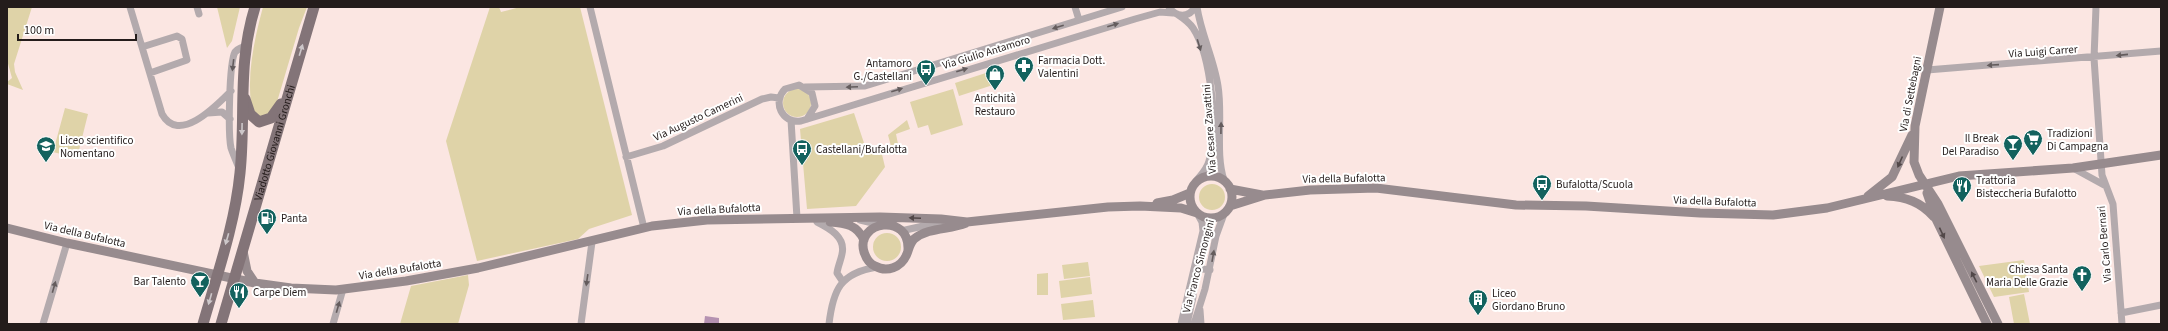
<svg xmlns="http://www.w3.org/2000/svg" width="2168" height="331" font-family="'Source Sans 3',sans-serif">
<style>
.green{fill:#dfd3a8}
.water{fill:#b592b1}
.lines{fill:none;stroke-linecap:round;stroke-linejoin:round}
.street{stroke:#b3aaad;stroke-width:7}
.secondary{stroke:#978b8e;stroke-width:9}
.primary{stroke:#837478;stroke-width:11}
.oneway{fill:#645c5d}
.oneway2{fill:#cdc7c9}
.oneway3{fill:#524849}
.labels{text-anchor:middle;stroke-width:4;stroke-linejoin:round;paint-order:stroke}
.street-label{font-size:11px;fill:#241c1b;stroke:#fff}
.poi-label{font-size:11px;fill:#241c1b;stroke:#fff;text-anchor:start}
</style>
<rect width="100%" height="100%" fill="#fbe6e2"/>
<path class="green" d="M7,7H32L14,64L15,72L23,90L7,84V82L12,78L7,60Z
M217,7H240L232,41L227,48Z
M263,7H307L299,28L274,112L259,119C256,114 251,108 251,103C247,71 255,37 263,7Z
M490,7H499L501,12L520,7H580L632,215L589,229L578,239L477,261L446,141Z
M992,71L996,84L959,96L955,83Z
M783 103a14 14 0 1 1 28 0a14 14 0 1 1-28 0Z
M953,89L963,125L931,135L928,125L918,128L910,102Z
M65,108L88,114L77,158L53,152Z
M854,113L868,155L880,146L885,167L856,206L807,209L800,129Z
M907,120L910,129L896,134L898,144L891,146L888,135Z
M1199 197a13 13 0 1 1 26 0a13 13 0 1 1-26 0Z
M873 247a14 14 0 1 1 28 0a14 14 0 1 1-28 0Z
M2024,260L2029,292L1994,297L1979,266Z
M1088,262L1090,276L1064,279L1062,265Z
M1048,273V295H1037V274Z
M468,275L469,285L458,324H400L411,286Z
M1090,277L1092,294L1061,298L1059,281Z
M2024,294L2030,324H2014L2009,297Z
M1093,300L1095,317L1063,320L1061,304Z"/>
<path class="water" d="M705,316L719,318V324H704Z"/>
<g class="lines">
<path class="street" d="M130,7L162,114C179,145 217,105 231,91
M197,7L199,14
M590,7L644,228
M1075,7L1079,20
M1169,7C1176,18 1189,18 1195,7
M1197,7C1201,34 1214,59 1218,86C1223,116 1215,154 1224,180
M2096,7L2094,58L2102,175L2113,204L2122,324
M1177,14C1183,18 1189,22 1193,28C1211,55 1219,131 1209,161C1207,169 1201,175 1196,181
M142,47L177,36L182,39L187,60L150,73
M1927,70L2161,51
M805,87L865,86L1122,7
M208,113L222,112L230,119
M807,119L815,106L812,93L799,85L785,89C772,102 782,124 801,121L1135,19L1160,12L1173,13
M791,120L797,218
M626,157L663,146L762,99L771,97L779,98
M239,168C236,161 233,154 231,148C228,134 229,63 235,52C238,49 242,47 246,46
M2073,168L2104,185
M860,220L881,225
M817,222C829,228 846,237 842,254C841,260 838,266 837,273L843,282
M901,231L941,222
M1195,268L1210,270
M1200,310L1201,324
M2121,313L2161,305
M43,324L67,243
M333,324L343,289
M581,324L592,242
M829,324C833,290 840,273 877,267
M1181,324L1203,231L1202,222L1197,213
M1187,324L1193,297V287
M1194,324L1205,289L1216,236L1224,214"/>
<path class="secondary" d="M1940,7L1915,126L1914,162L1919,175L1938,204L1998,324
M1190 197a21 21 0 1 1 42 0a21 21 0 1 1-42 0Z
M1230,189L1262,195
M1927,193L1936,219L1987,324
M1868,196L1892,177L1912,135
M1887,196C1906,197 1921,202 1934,217
M1157,203L1173,200L1190,193
M1230,206L1265,195L1310,190L1376,188L1516,205L1586,206L1700,213L1773,215L1827,208L1959,176L2073,168L2161,155
M830,222C846,223 857,225 864,240
M7,228L67,243L255,283L291,288L336,290L406,281L478,268L652,226L707,220L880,217L941,219L967,222L1108,207L1140,206L1181,208L1197,213
M908,250C910,212 855,221 864,252C866,258 870,264 875,266C887,273 901,267 906,256C909,250 909,244 914,239C929,227 949,230 966,223
M243,251L247,271L255,283"/>
<g class="primary">
<path d="M245,99L250,114L259,122L271,118L281,104"/>
<path d="M203,324C217,275 235,224 240,173C246,115 237,65 255,7"/>
<path id="s1" d="M221,324L314,7"/>
</g>
</g>
<defs><path id="oneway-solid" d="M-6-.8H1V-3.2L6.5 0L1 3.2V.8H-6Z"/></defs>
<g class="oneway">
<use href="#oneway-solid" transform="translate(1113 25) rotate(-17)"/>
<use href="#oneway-solid" transform="translate(1058 27) rotate(163)"/>
<use href="#oneway-solid" transform="translate(1199 45) rotate(73)"/>
<use href="#oneway-solid" transform="translate(2122 55) rotate(174)"/>
<use href="#oneway-solid" transform="translate(233 65) rotate(97)"/>
<use href="#oneway-solid" transform="translate(1993 65) rotate(176)"/>
<use href="#oneway-solid" transform="translate(962 70) rotate(-17)"/>
<use href="#oneway-solid" transform="translate(852 87) rotate(178)"/>
<use href="#oneway-solid" transform="translate(897 90) rotate(-17)"/>
<use href="#oneway-solid" transform="translate(1221 128) rotate(-89)"/>
<use href="#oneway-solid" transform="translate(1213 256) rotate(-80)"/>
<use href="#oneway-solid" transform="translate(587 280) rotate(98)"/>
<use href="#oneway-solid" transform="translate(54 287) rotate(-74)"/>
<use href="#oneway-solid" transform="translate(338 307) rotate(-74)"/>
</g>
<g class="oneway2">
<use href="#oneway-solid" transform="translate(301 50) rotate(-73)"/>
<use href="#oneway-solid" transform="translate(242 129) rotate(91)"/>
<use href="#oneway-solid" transform="translate(227 239) rotate(106)"/>
<use href="#oneway-solid" transform="translate(210 299) rotate(106)"/>
</g>
<g class="oneway3">
<use href="#oneway-solid" transform="translate(1900 162) rotate(114)"/>
<use href="#oneway-solid" transform="translate(915 218) rotate(-178)"/>
<use href="#oneway-solid" transform="translate(1942 233) rotate(65)"/>
<use href="#oneway-solid" transform="translate(1974 277) rotate(-117)"/>
</g>
<defs>
<g id="pharmacy-pin" transform="scale(1)"><path d="M0 17L-7.5 6A9.5 9.5 0 1 1 7.5 6Z" fill="#13625e" stroke="#fff"/><path d="M-2-6h4v4h4v4h-4v4h-4v-4h-4v-4h4Z" fill="#fff"/></g>
<g id="bus-pin" transform="scale(1)"><path d="M0 17L-7.5 6A9.5 9.5 0 1 1 7.5 6Z" fill="#13625e" stroke="#fff"/><path d="M-5-6H5V4H4V6H2V4H-2V6H-4V4H-5ZM-3.5-4V0h7V-4ZM-3.5 1.2v1.5H-2V1.2ZM2 1.2v1.5H3.5V1.2Z" fill="#fff"/></g>
<g id="shop-pin" transform="scale(1)"><path d="M0 17L-7.5 6A9.5 9.5 0 1 1 7.5 6Z" fill="#13625e" stroke="#fff"/><path d="M-5-2.5h2.3a2.7 3.5 0 0 1 5.4 0H5L5.5 6h-11ZM-1.5-2.5h3a1.5 2.3 0 0 0-3 0Z" fill="#fff"/></g>
<g id="supermarket-pin" transform="scale(1)"><path d="M0 17L-7.5 6A9.5 9.5 0 1 1 7.5 6Z" fill="#13625e" stroke="#fff"/><path d="M-6-5.5h2.5l.6 2H6L4.5 2H-2.5L-4.4-4H-6ZM-1.5 3.2a1.3 1.3 0 1 0 .1 0ZM3 3.2a1.3 1.3 0 1 0 .1 0Z" fill="#fff"/></g>
<g id="bar-pin" transform="scale(1)"><path d="M0 17L-7.5 6A9.5 9.5 0 1 1 7.5 6Z" fill="#13625e" stroke="#fff"/><path d="M-6-5H6L.8 .8V4.5H3.5V6h-7V4.5H-.8V.8Z" fill="#fff"/></g>
<g id="school-pin" transform="scale(1)"><path d="M0 17L-7.5 6A9.5 9.5 0 1 1 7.5 6Z" fill="#13625e" stroke="#fff"/><path d="M0-5L7-2L0 1L-7-2ZM-4 1L0 2.5L4 1V4Q0 6-4 4Z" fill="#fff"/></g>
<g id="restaurant-pin" transform="scale(1)"><path d="M0 17L-7.5 6A9.5 9.5 0 1 1 7.5 6Z" fill="#13625e" stroke="#fff"/><path d="M-5-6h1v4h1v-4h1v4h1v-4h1v5L-1.5 .5V6h-2V.5L-5-1ZM5-6V6H3V1.5H1.5Q1.5-4 5-6Z" fill="#fff"/></g>
<g id="fuel-pin" transform="scale(1)"><path d="M0 17L-7.5 6A9.5 9.5 0 1 1 7.5 6Z" fill="#13625e" stroke="#fff"/><path d="M-5.5-6h7V0h2V4h1.3V-2.5L3-4.5l.8-.8L6-3V5H2.5V1h-1V6h-7ZM-4.2-4.7v3.2H.2V-4.7Z" fill="#fff"/></g>
<g id="church-pin" transform="scale(1)"><path d="M0 17L-7.5 6A9.5 9.5 0 1 1 7.5 6Z" fill="#13625e" stroke="#fff"/><path d="M-1.2-6h2.4v3.5h3.3v2.4h-3.3V6h-2.4V-.1h-3.3v-2.4h3.3Z" fill="#fff"/></g>
<g id="building-pin" transform="scale(1)"><path d="M0 17L-7.5 6A9.5 9.5 0 1 1 7.5 6Z" fill="#13625e" stroke="#fff"/><path d="M-4-6H4V6H1V3H-1V6H-4ZM-2.5-4.3h1.7v1.8h-1.7ZM.8-4.3h1.7v1.8H.8ZM-2.5-1h1.7V.8h-1.7ZM.8-1h1.7V.8H.8Z" fill="#fff"/></g>
</defs>
<g fill-rule="evenodd">
<use href="#pharmacy-pin" x="1024" y="66"/>
<use href="#bus-pin" x="926" y="69"/>
<use href="#shop-pin" x="995" y="74"/>
<use href="#supermarket-pin" x="2033" y="139"/>
<use href="#bar-pin" x="2013" y="144"/>
<use href="#school-pin" x="46" y="146"/>
<use href="#bus-pin" x="802" y="149"/>
<use href="#bus-pin" x="1542" y="184"/>
<use href="#restaurant-pin" x="1962" y="186"/>
<use href="#fuel-pin" x="267" y="218"/>
<use href="#church-pin" x="2082" y="275"/>
<use href="#bar-pin" x="200" y="281"/>
<use href="#restaurant-pin" x="239" y="292"/>
<use href="#building-pin" x="1478" y="299"/>
</g>
<g class="labels">
<g class="street-label">
<text transform="translate(2043 51) rotate(-4)" y="4">Via Luigi Carrer</text>
<text transform="translate(986 52) rotate(-17)" y="4">Via Giulio Antamoro</text>
<text transform="translate(1910 94) rotate(-79)" y="4">Via di Settebagni</text>
<text transform="translate(698 117) rotate(-25)" y="4">Via Augusto Camerini</text>
<text transform="translate(1209 129) rotate(-94)" y="4">Via Cesare Zavattini</text>
<text dy="4" stroke="none"><textPath href="#s1" startOffset="189">Viadotto Giovanni Gronchi</textPath></text>
<text transform="translate(1344 178) rotate(-1)" y="4">Via della Bufalotta</text>
<text transform="translate(1715 201) rotate(2)" y="4">Via della Bufalotta</text>
<text transform="translate(719 209) rotate(-3)" y="4">Via della Bufalotta</text>
<text transform="translate(85 234) rotate(13)" y="4">Via della Bufalotta</text>
<text transform="translate(2104 244) rotate(-95)" y="4">Via Carlo Bernari</text>
<text transform="translate(1198 266) rotate(-75)" y="4">Via Franco Simongini</text>
<text transform="translate(400 269) rotate(-9)" y="4">Via della Bufalotta</text>
</g>
<g class="poi-label">
<text x="1038" y="64">Farmacia Dott.<tspan x="1038" dy="13">Valentini</tspan></text>
<text x="912" y="67" text-anchor="end">Antamoro<tspan x="912" dy="13">G./Castellani</tspan></text>
<text x="995" y="102" text-anchor="middle">Antichità<tspan x="995" dy="13">Restauro</tspan></text>
<text x="2047" y="137">Tradizioni<tspan x="2047" dy="13">Di Campagna</tspan></text>
<text x="1999" y="142" text-anchor="end">Il Break<tspan x="1999" dy="13">Del Paradiso</tspan></text>
<text x="60" y="144">Liceo scientifico<tspan x="60" dy="13">Nomentano</tspan></text>
<text x="816" y="153">Castellani/Bufalotta</text>
<text x="1976" y="184">Trattoria<tspan x="1976" dy="13">Bisteccheria Bufalotto</tspan></text>
<text x="1556" y="188">Bufalotta/Scuola</text>
<text x="281" y="222">Panta</text>
<text x="2068" y="273" text-anchor="end">Chiesa Santa<tspan x="2068" dy="13">Maria Delle Grazie</tspan></text>
<text x="186" y="285" text-anchor="end">Bar Talento</text>
<text x="253" y="296">Carpe Diem</text>
<text x="1492" y="297">Liceo<tspan x="1492" dy="13">Giordano Bruno</tspan></text>
</g>
</g>
<rect width="2168" height="331" fill="none" stroke="#241c1b" stroke-width="16"/>
<path d="M18 34v6h118v-6" fill="none" stroke="#241c1b" stroke-width="2"/>
<text x="24" y="34" font-size="12" fill="#241c1b" stroke="#ffffff" stroke-width="3" paint-order="stroke">100 m</text>
</svg>
